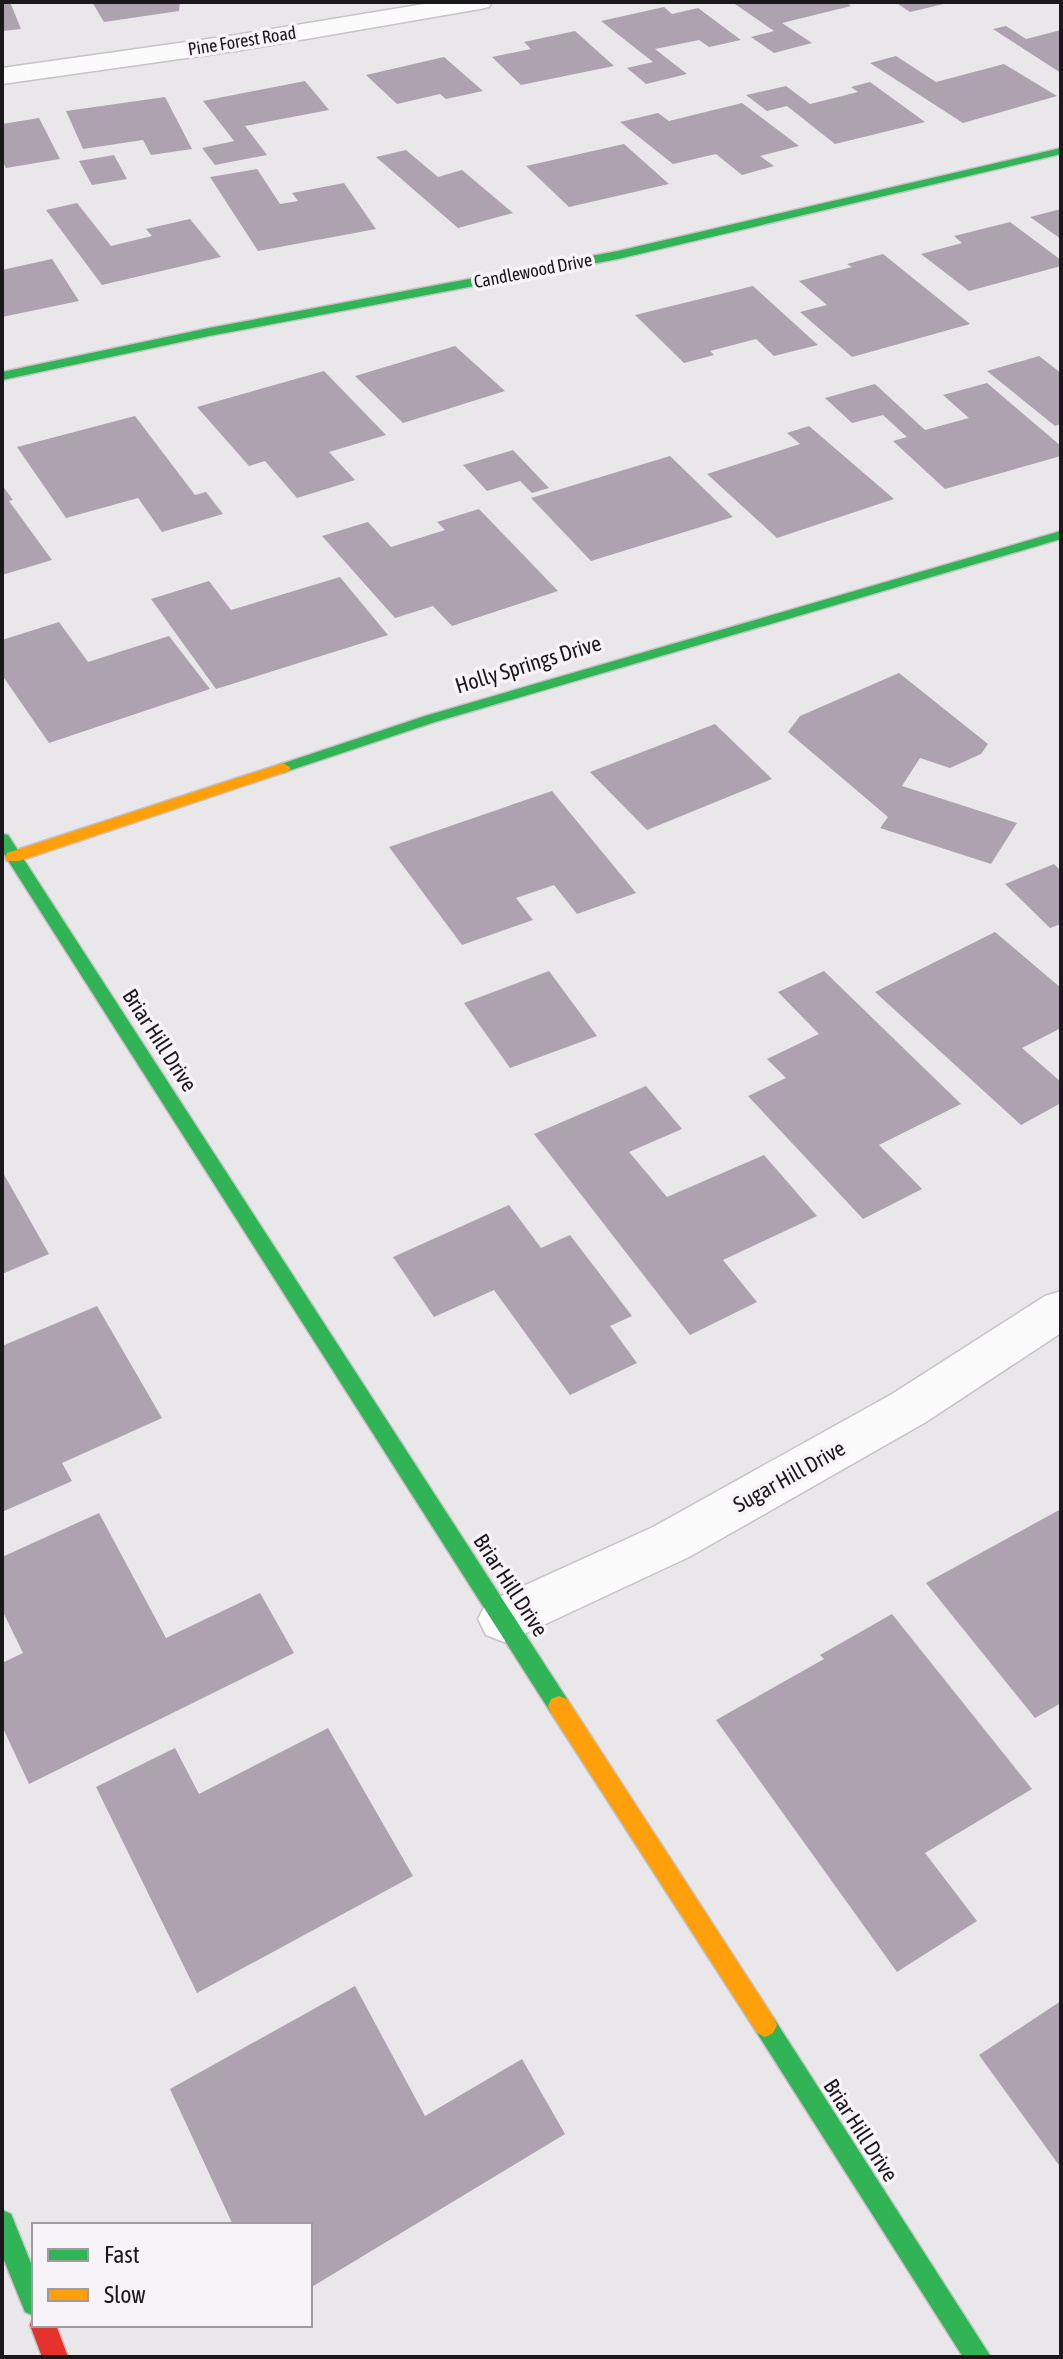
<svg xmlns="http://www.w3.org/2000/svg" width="1063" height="2359" font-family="'Asap Condensed',sans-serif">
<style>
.building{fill:#aea2b1}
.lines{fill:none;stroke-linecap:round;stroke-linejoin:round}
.street-casing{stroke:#c5c3c5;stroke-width:3}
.fast-casing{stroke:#c5c3c5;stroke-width:3}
.slow-casing{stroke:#c5c3c5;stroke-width:3}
.jam-casing{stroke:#c5c3c5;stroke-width:3}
.street{fill:#fcfbfc;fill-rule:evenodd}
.fast{fill:#30b455;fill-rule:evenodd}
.slow{fill:#ff9f0a;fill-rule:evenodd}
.jam{fill:#e5322d;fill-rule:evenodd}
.labels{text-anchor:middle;stroke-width:7;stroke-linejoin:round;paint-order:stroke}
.far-street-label{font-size:18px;fill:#1a181a;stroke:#f8f3f9}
.street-label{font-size:22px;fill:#1a181a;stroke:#f8f3f9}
</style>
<rect width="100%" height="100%" fill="#e9e7ea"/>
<path class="building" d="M2,2H10L21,29L2,31Z
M92,2H180L179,11L104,22Z
M732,2H846L851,6L782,23L812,43L774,53L751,37L774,31Z
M895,2H948V3L910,12Z
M664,7L672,14L698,8L741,40L709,47L699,40L655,49L687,74L646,84L627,68L653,62L601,21Z
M1006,26L1026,39L1061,30V73L993,29Z
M575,31L614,66L521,85L492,57L531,49L524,42Z
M896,56L936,82L1004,64L1057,96L963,123L870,63Z
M444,57L483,91L446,99L440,94L397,104L366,75Z
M305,81L329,110L245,126L267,155L215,165L202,148L234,141L203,101Z
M870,82L925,122L835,144L787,106L767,111L746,95L786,86L810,104L858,92L851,87Z
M165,97L192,149L151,155L143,140L83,149L66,111Z
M742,103L799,146L760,156L774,166L742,175L716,154L673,164L620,122L658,113L669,121Z
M39,118L60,159L6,168L2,160V124Z
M624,144L669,184L569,207L526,166Z
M406,150L438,177L462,170L513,213L458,228L376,157Z
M114,155L127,179L92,185L79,161Z
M257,169L280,204L298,201L292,193L344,183L376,229L258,251L210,177Z
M77,203L111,246L152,236L146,229L190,219L221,257L102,285L46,210Z
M1061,209V239L1030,217Z
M1010,222L1061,260V266L969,291L921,254L962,243L954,236Z
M883,254L970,324L852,357L800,312L827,305L799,281L852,267L847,264Z
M52,259L79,301L2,317V270Z
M753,286L818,345L774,356L756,339L710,351L714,355L684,363L635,315Z
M455,346L505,391L403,423L355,376Z
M1039,356L1061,373V424L1055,426L987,371Z
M324,371L386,435L329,452L355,480L297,498L265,461L249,466L197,407Z
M987,383L1061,446V456L945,489L893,441L907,437L883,415L852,423L825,398L875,384L925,430L969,418L943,395Z
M135,416L195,495L206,492L223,514L162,532L138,498L66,518L17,447Z
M809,426L894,499L777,538L707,474L800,444L787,433Z
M513,450L549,488L532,493L520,481L487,491L463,465Z
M670,456L733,517L591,561L531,498Z
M2,485L13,500L9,501L52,560L2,575Z
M479,509L558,591L452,626L433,606L395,618L322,536L368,522L391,547L445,530L437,522Z
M340,577L388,635L216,689L151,599L209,581L231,610Z
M59,622L88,662L169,636L210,689L49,743L2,675V640Z
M899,673L988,744L981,754L950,768L920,758L902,786L1017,823L991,864L880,828L888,817L788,732L800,716Z
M715,724L772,779L647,830L590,772Z
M552,791L636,893L577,914L554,885L516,898L533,920L462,945L389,847Z
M1054,864L1061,871V924L1050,928L1005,884Z
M995,932L1061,988V1028L1022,1048L1061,1082V1103L1021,1125L875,992Z
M549,971L597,1036L510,1068L464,1003Z
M824,971L961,1104L879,1145L922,1189L863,1219L748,1096L786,1078L767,1059L819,1034L778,992Z
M646,1086L682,1129L629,1152L667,1197L764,1155L817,1216L723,1260L757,1302L690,1335L534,1134Z
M2,1171L49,1254L2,1274Z
M509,1205L541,1248L570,1235L632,1316L610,1326L637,1363L570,1395L494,1290L434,1317L393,1257Z
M97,1306L162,1418L62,1463L72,1481L2,1512V1346Z
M1061,1509V1703L1035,1718L926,1583Z
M99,1513L166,1638L260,1593L294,1653L29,1784L2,1726V1663L23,1653L2,1610V1557Z
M892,1614L1032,1789L925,1853L977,1921L897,1972L716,1720L824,1659L820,1655Z
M328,1728L413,1876L197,1993L96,1787L175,1748L199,1794Z
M355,1986L425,2116L522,2059L565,2134L310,2288V2225H233L170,2089Z
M1061,2001V2168L979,2055Z"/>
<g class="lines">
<g class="street-casing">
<path id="street" d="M436,2H492L489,7L480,9L236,51L2,84V68L236,35Z
M1061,1291V1333L926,1422L689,1557L522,1635L504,1642L486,1635L478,1619L486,1603L653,1527L892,1394L1045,1296Z"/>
</g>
<g class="fast-casing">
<path id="fast" d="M1061,148V154L618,259L209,336L2,380V372L209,328L618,251Z
M1061,531V539L435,722L288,771L283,773L275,768L278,765L425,716Z
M2,834L8,835L567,1699L570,1706L567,1713L559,1716L551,1713L2,851Z
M765,2013L773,2017L991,2357H963L757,2033L753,2025L757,2017Z
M2,2210L11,2214L34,2271V2316L25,2312L2,2255Z"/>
</g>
<g class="slow-casing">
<path id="slow" d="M283,763L291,768L288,771L19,861H7L5,857L7,853Z
M559,1696L567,1699L773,2017L777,2025L773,2033L765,2037L757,2033L551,1713L548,1706L551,1699Z"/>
</g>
<g class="jam-casing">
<path id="jam" d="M34,2316V2325H56L68,2357H42L30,2325Z"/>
</g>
<use href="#street" class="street"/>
<use href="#fast" class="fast"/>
<use href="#slow" class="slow"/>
<use href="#jam" class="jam"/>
</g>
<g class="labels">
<g class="far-street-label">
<text transform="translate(242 41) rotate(-9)" y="6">Pine Forest Road</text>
<text transform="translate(533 271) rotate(-11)" y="6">Candlewood Drive</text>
</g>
<g class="street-label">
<text transform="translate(528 664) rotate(-17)" y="8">Holly Springs Drive</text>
<text transform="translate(160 1040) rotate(57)" y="8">Briar Hill Drive</text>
<text transform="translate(789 1476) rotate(-29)" y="8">Sugar Hill Drive</text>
<text transform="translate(511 1585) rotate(57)" y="8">Briar Hill Drive</text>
<text transform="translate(861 2130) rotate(57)" y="8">Briar Hill Drive</text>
</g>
</g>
<rect width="1063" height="2359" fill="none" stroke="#1a181a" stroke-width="8"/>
<rect x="32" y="2223" width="280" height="104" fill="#f8f3f9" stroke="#9f9ba0" stroke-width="2"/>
<rect x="48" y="2249" width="40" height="12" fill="#30b455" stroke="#9f9ba0" stroke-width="2"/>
<text x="104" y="2263" font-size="24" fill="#1a181a">Fast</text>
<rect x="48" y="2289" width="40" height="12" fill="#ff9f0a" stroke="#9f9ba0" stroke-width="2"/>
<text x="104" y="2303" font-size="24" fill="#1a181a">Slow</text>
</svg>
